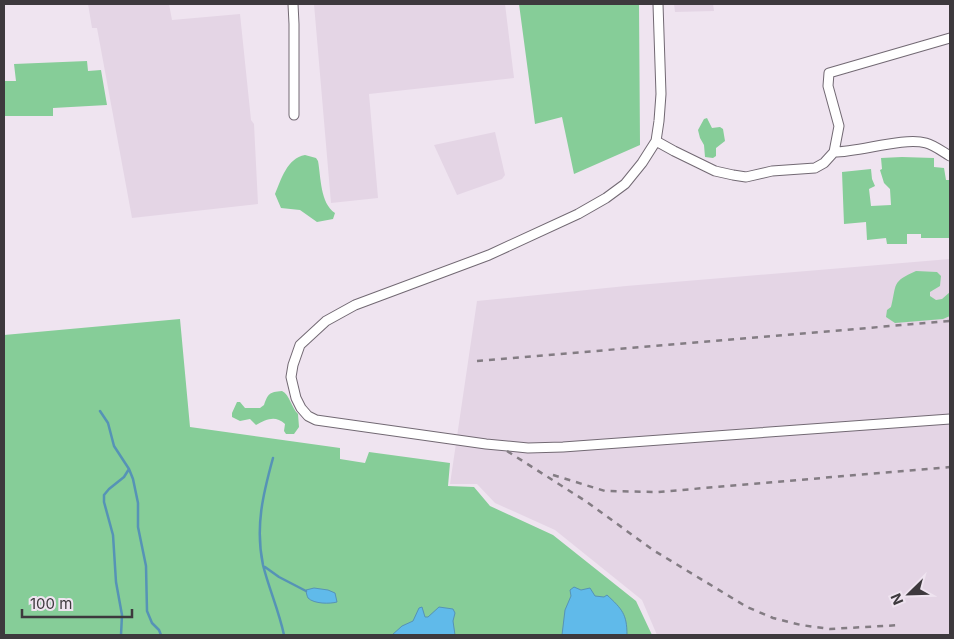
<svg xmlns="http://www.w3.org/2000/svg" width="954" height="639" font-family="Inter,sans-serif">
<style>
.built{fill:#e4d5e5}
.green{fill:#86cd98}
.water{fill:#60baea;stroke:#5693b6}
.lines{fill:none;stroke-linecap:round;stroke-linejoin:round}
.stream{stroke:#5693b6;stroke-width:2.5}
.street-casing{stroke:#726973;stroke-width:11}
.street{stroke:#fff;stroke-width:9}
.rail{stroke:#837c83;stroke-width:2.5;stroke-dasharray:6 6;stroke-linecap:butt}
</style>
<rect width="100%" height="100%" fill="#efe4f0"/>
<path class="built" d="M88,4H169L172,20L240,14L251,120L254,124L258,204L132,218L97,28H92Z
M314,4H505L514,78L369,94L378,198L331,203Z
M674,4H713L714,11L675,12Z
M495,132L505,175L502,179L457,195L434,145Z
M950,259V635H657L642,600L555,530L495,503L477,484H450L477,301L626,286Z"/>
<path class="green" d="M519,4H639L640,145L574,174L562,117L535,124Z
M87,61L88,71L101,70L107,105L53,108V116H4V81H16L14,64Z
M707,118L712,128L720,127L723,129L725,141L716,148V156L713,158L705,157L704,145L700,138L698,130L704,119Z
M305,155L316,158L318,161C321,177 320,203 335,213L333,219L317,222L300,210L281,208L275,194C281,180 287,158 305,155Z
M902,157L934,158V167L944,168L946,180H950V238H921V234H907V244H887L886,238L867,240L866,222L844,224L842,172L871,169L872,179L875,186L869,189L871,206L891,205L890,189L884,183L880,170L882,169L881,158Z
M916,271L937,272L941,276L940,286L930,292V296L936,300L942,299L950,292V316L943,319L895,323L886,317L887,310L891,307C897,284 891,282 916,271Z
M180,319L190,427L340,448V459L365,463L369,452L450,463L448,486L474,487L490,506L553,535L636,601L652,635H4V335Z
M282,391C290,395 291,407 298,414L299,427L294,434H286L284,431L285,424C275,415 267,419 256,425L250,419L240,421L232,417V413L237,402H240L245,408H260L264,405C268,394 269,392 282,391Z"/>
<path class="water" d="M574,587L581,590L590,588L595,596L604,597L607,595C622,609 627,614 627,635H562L565,610L571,596L570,590Z
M314,588L328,590L335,593L337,602C330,604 314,604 308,598C307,596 306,592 306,590Z
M422,607L425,617H428L439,607L453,609L455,613L453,621L455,635H392L402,626L413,621L419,608Z"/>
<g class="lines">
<path class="stream" d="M100,411L108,423L114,446L129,469L133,479L138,503V527L146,566L147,611L152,623L159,630L161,635
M273,458C263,494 255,527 263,565C269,589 279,611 284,635
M265,567L279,577L306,591
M121,635L122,615L116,582L113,535L104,502V495L109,489L124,477L129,469"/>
<g class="street-casing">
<path id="street" d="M293,4L294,24V115
M658,4L661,94L659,121L656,141L642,163L625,184L606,198L578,214L489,255L355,305L326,321L300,345L293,365L291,377L296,398L301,408L308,416L316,420L486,444L528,448L563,447L950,419
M656,141L674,151L715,171L733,175L746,177L772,171L815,168L824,163L834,152L839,126L828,86L829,73L950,38
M834,152C860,152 903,137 926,143C934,145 943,152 950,156"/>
</g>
<use href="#street" class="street"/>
<path class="rail" d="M477,361L950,321
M507,451L587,502L653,550L747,607L773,618L801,625L830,629L901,625
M553,475L605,491L658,492L950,467"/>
</g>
<rect width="954" height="639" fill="none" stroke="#3d393d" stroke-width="10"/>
<g transform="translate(909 594) rotate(247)" stroke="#efe4f0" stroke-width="4" paint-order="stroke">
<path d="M0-4L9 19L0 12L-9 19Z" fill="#3d393d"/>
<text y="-8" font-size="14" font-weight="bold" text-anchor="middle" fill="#3d393d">N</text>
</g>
<path d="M22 609v8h110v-8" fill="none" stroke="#3d393d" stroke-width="2.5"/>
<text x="30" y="609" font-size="15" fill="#3d393d" stroke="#efe4f0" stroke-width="4" paint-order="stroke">100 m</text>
</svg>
